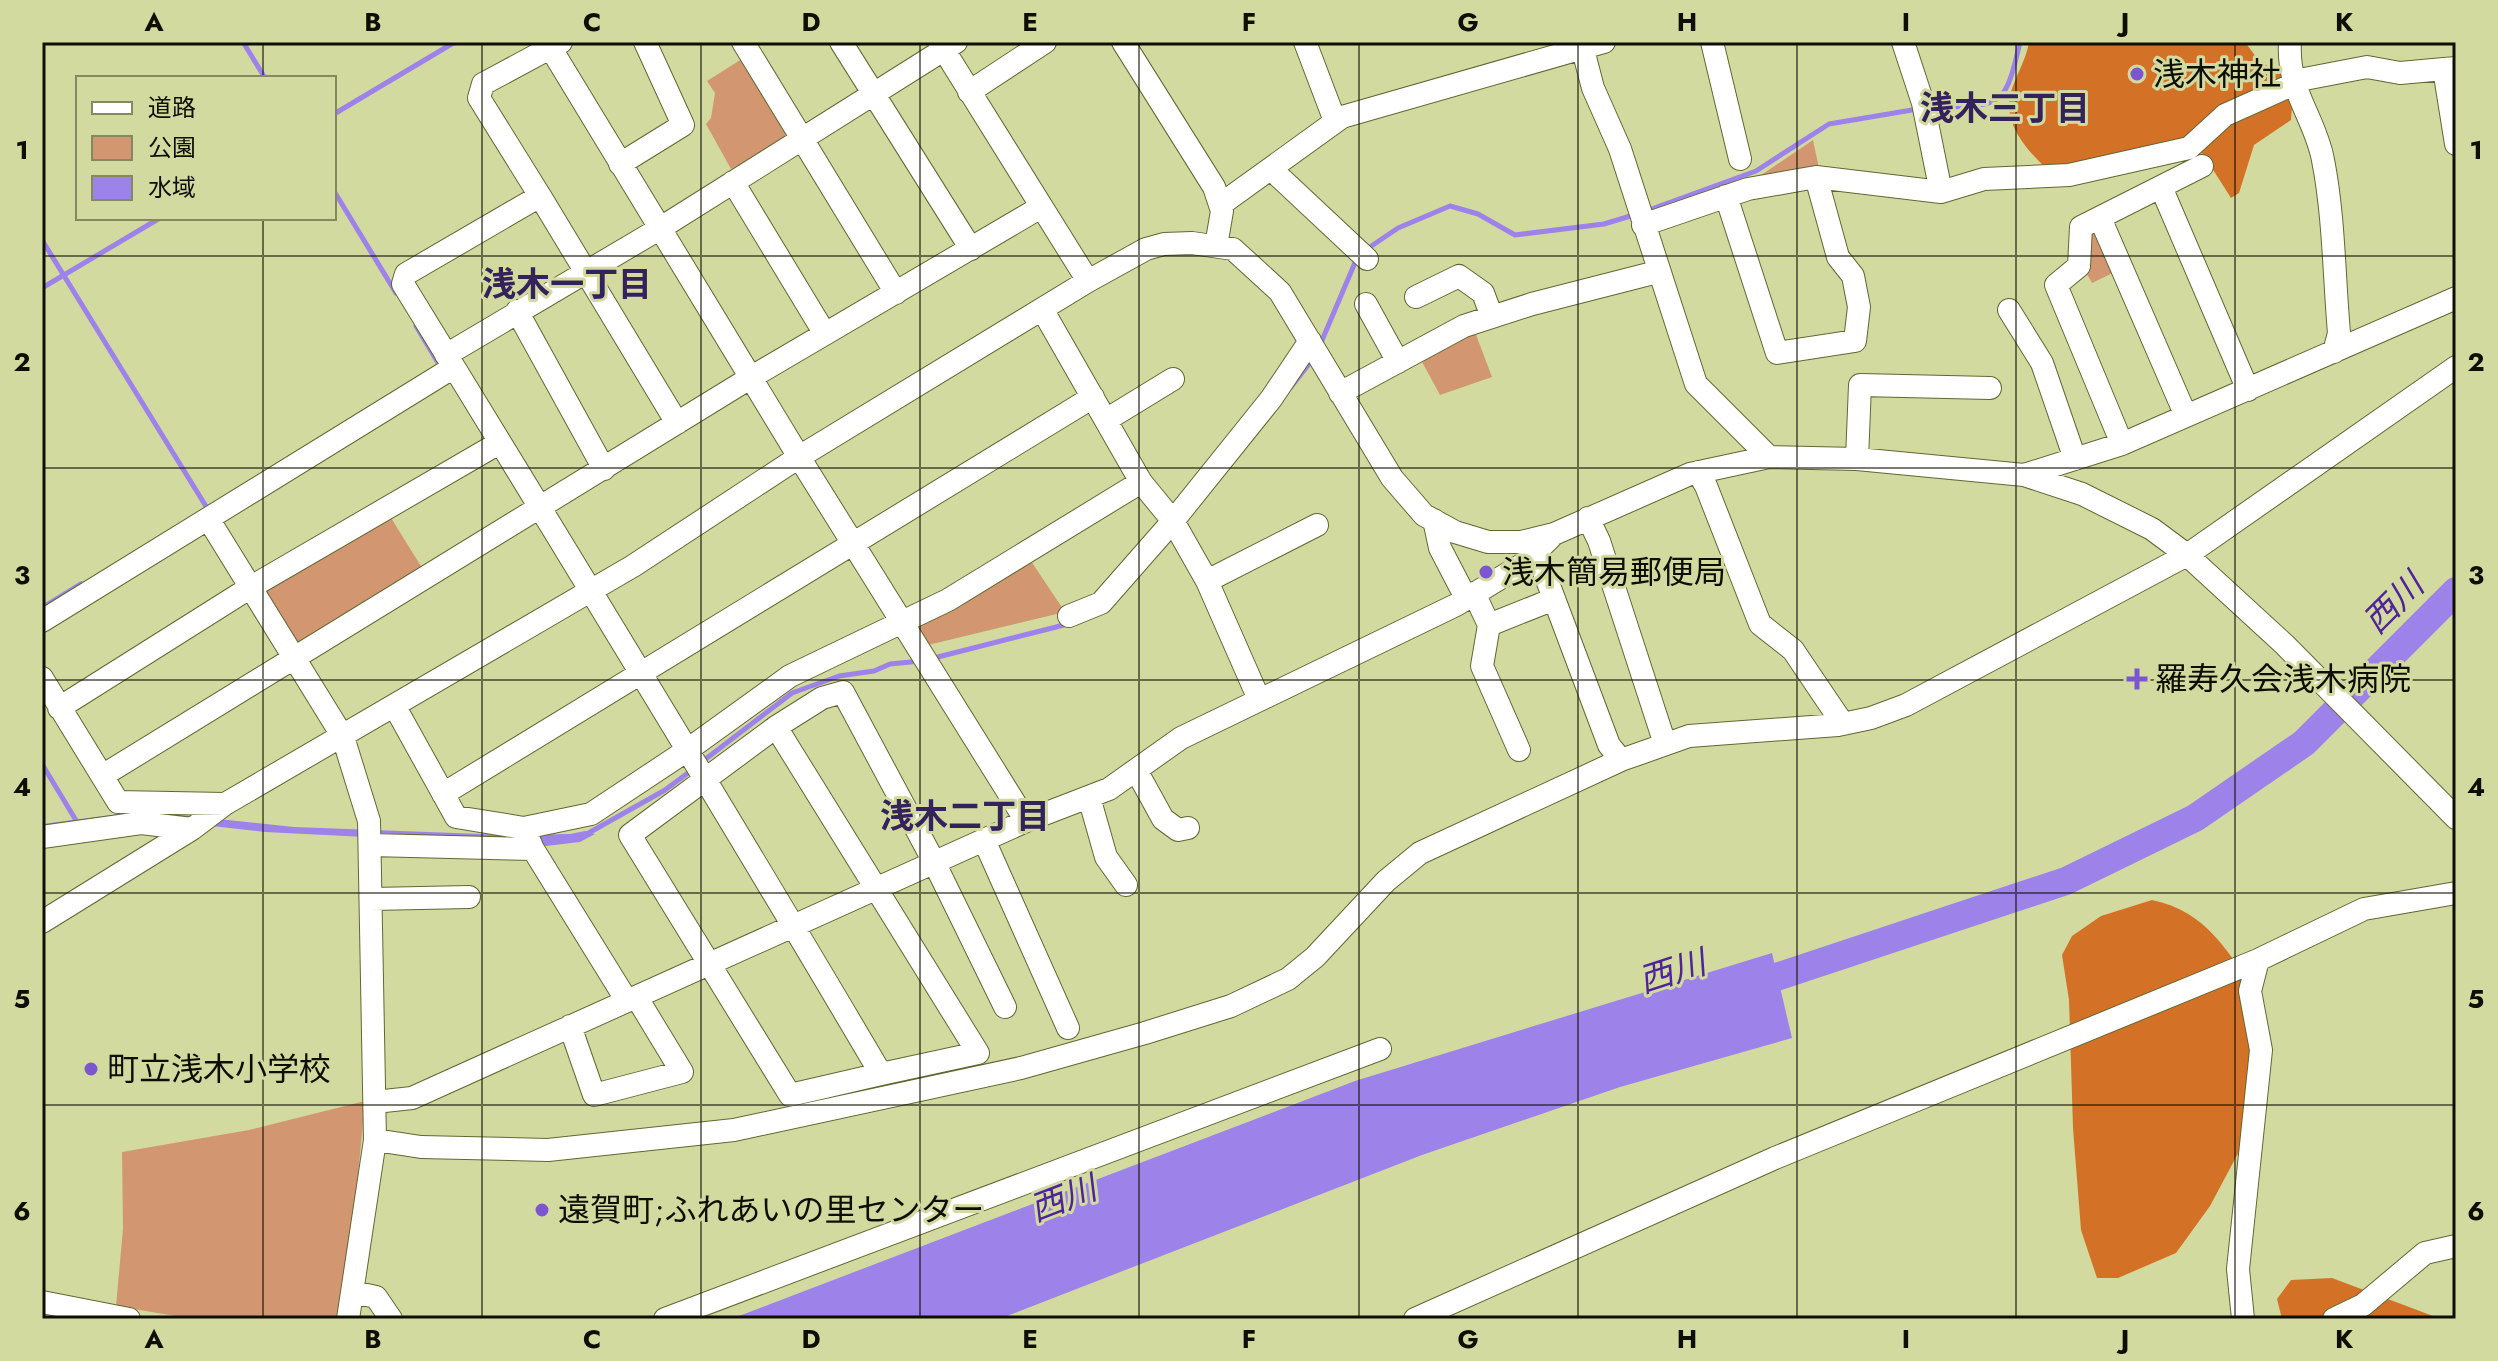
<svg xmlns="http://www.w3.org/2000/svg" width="2498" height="1361" font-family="Jost,'Noto Sans JP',sans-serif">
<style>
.green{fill:#d29770}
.forest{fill:#d37227}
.water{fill:#9d83e9}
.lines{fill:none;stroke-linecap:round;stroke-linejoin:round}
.stream{stroke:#9d83e9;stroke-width:5}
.river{stroke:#9d83e9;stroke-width:28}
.minor-casing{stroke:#626732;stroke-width:24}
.minor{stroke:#fff;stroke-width:22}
.grid{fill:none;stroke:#0e0f00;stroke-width:2;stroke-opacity:0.55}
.poi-dot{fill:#7b56d0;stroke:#d3daa0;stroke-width:3}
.labels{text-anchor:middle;stroke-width:6;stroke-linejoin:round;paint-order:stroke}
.poi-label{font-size:32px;fill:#0e0f00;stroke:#d3daa0;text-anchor:start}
.neighbourhood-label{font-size:34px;font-weight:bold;fill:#34225c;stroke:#d3daa0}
.water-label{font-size:34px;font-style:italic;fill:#4f2399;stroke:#d3daa0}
.neatline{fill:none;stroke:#0e0f00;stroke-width:3}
.grid-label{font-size:26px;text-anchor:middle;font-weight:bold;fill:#0e0f00}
</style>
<rect width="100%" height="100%" fill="#d3daa0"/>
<path class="green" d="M745,57L789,130L786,140L731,169L706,124L711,118L715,93L707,81Z
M1813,140L1820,173L1751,182Z
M2100,227L2119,270L2092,283L2085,271L2089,231Z
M1475,332L1492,377L1440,395L1421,360Z
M388,513L424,571L296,651L260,593Z
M1031,561L1065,612L924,646L911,625Z
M365,1101L353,1228L336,1319H193L116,1306L123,1229L122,1152L249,1130Z"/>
<path class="forest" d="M2029,42H2245L2259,61L2281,73L2292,106L2291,120L2254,145L2239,193L2231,198L2203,154L2179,144L2069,167H2045C2027,150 2004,124 2010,96C2014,78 2026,61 2029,42Z
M2152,900C2207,911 2227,952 2259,995L2251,1129L2210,1206L2176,1253L2118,1278H2097L2081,1230L2073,1128L2069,1000L2062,955L2072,936L2101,916Z
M2332,1278L2433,1316L2441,1319H2282L2277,1299L2291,1280Z"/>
<path class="water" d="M142,811L294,827L508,835L570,834L585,831L595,834L580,842L546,846L265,832L159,820L42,831V824Z
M1772,953L1792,1038L1620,1087L1422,1155L999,1319H731L1355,1081Z"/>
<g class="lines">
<path class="stream" d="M243,42L265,78
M1932,108C2001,103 2004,113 2020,42
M334,114L455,42
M334,191L396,293
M1646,211L1756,171L1829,124L1918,109
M42,240L207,508
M1367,249L1398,228L1450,206L1478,214L1515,235L1604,224L1637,214
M42,288L160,218
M416,326L440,366
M1320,345L1357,258
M1291,387L1312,360
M42,608L81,584
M930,659L1068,624
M703,761L792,693L839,676L874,671L890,664L921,661
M42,764L77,822
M585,835L665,790L692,770"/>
<path class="river" d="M1743,988L2066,881L2195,818L2304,743L2456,591"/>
<g class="minor-casing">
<path id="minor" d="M547,42L799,457L1026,821
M561,42L483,84L479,98L540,196L406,274L403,284C564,546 725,809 881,1074L790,1095L630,835L776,727
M743,42L896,293
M841,42L971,249
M939,42L1088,281
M1123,42L1214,187L1222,211L1216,246
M1305,42L1335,121
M1712,42L1740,159
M1903,42L1923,103L1941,192
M2290,42C2287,92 2315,117 2323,160C2334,216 2334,276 2339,333L2334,352
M1582,46L1593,88L1620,149L1696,384L1769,457
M2456,68L2444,69L2456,144
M2294,81L2367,67L2400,73L2444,69
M969,92L1045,42
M620,164L683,125L645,42
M1272,170L1367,259
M733,182L825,334
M2161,187L2248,390
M540,196L677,423
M1726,196L1777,353L1855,341L1859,307L1853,276L1838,257L1816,177
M1220,205L1342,117L1604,42
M2100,218L2186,416
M1643,225L1748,189L1816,177L1941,192L1984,179L2069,175L2189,148L2225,115L2294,84
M1416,297L1459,276L1483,293L1492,317
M1366,304L1398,362
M1042,309L1141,482L1173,521L1207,581L1258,697
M2009,310L2042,363L2075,459
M517,311L604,469
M446,355L659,229L956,42
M1340,393L1464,326L1532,304L1657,272
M1106,420L1173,379
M2122,444L2056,285L2079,266L2081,227L2202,166
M1857,459L1860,385L1990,388
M1698,472L1706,486L1760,624L1793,650L1843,724
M2024,475L2122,444L2456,298
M1588,518L1599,541L1665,744
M209,520L343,737L369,821L375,1140L348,1319
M1434,520L1440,548L1466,598
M1533,555L1541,564L1609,745L1621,760
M1207,581L1317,525
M1474,593L1489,625L1482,666L1519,750
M1069,616L1101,603L1173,521L1271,399L1310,341
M42,621L454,367
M1489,625L1554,599
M42,678L118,802L225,804
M395,707L456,817L524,828
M59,708L251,587L499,443
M1136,770L1163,819L1178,830L1188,828
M102,776L750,378L1041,207
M443,794L1093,397
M1089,797L1106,857L1126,885
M42,837L141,823L192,829
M984,840L1068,1028
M371,845L533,849L524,828L591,814L686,751L790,676L948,600L1141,482
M533,849L627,1001
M372,899L469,897
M42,922L192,829L225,804L633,566L799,457L1088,281L1146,249L1164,244L1192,243L1233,249L1280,292L1392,478L1424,515L1455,532L1488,542H1521L1554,534L1690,474L1769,457L1857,459L2024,475L2082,494L2152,529L2187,555L2285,645L2456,818
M570,1026L594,1095L682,1072L637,998
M881,1074L978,1053L776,727L822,698L843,692L934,862L1005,1007
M375,1102L412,1098L1026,821L1109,789L1181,738L1456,605L1525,563L1553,535
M375,1140L421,1147L548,1150L734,1130L1021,1068L1145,1033L1231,1006L1288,979L1315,957L1386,881L1420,853L1621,760L1689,736L1838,725L1871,718L1906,705L2187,555L2456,367
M353,1292L376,1297L391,1319
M42,1302L129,1319
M665,1319L1380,1049
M1415,1319L1775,1158L2258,960L2364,909L2456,893
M2243,1319L2238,1269L2261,1050L2250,991L2258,960
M2334,1319L2363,1305L2425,1253L2456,1246"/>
</g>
<use href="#minor" class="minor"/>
</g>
<path class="grid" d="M263,42V78M482,42V1319M701,42V1319M920,42V1319M1139,42V1319M1359,42V1319M1578,42V1319M1797,42V1319M2016,42V1319M2235,42V1319M263,218V1319M42,256H2456M42,468H2456M42,680H2456M42,893H2456M42,1105H2456"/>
<g class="poi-dot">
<circle cx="2137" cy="74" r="8"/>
<circle cx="1486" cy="572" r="8"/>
<path d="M2133 667h8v8h8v8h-8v8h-8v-8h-8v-8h8z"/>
<circle cx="91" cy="1069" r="8"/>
<circle cx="542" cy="1210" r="8"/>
</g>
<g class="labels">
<g class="poi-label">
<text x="2153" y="85">浅木神社</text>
<text x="1502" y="583">浅木簡易郵便局</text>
<text x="2155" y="690">羅寿久会浅木病院</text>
<text x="107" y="1080">町立浅木小学校</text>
<text x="558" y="1221">遠賀町;ふれあいの里センター</text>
</g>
<g class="neighbourhood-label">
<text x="2005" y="120">浅木三丁目</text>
<text x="567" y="296">浅木一丁目</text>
<text x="965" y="828">浅木二丁目</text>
</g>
<g class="water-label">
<text transform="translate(2393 603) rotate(-45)" y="12">西川</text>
<text transform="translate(1672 971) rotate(-18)" y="12">西川</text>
<text transform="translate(1063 1198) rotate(-21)" y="12">西川</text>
</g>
</g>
<rect width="2498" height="1361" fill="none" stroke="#d3daa0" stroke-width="88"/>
<rect x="76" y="76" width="260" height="144" fill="#d3daa0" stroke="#848960" stroke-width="2"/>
<rect x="92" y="102" width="40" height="12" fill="#ffffff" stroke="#848960" stroke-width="2"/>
<text x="148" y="116" font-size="24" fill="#0e0f00">道路</text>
<rect x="92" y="136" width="40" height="24" fill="#d29770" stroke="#848960" stroke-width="2"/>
<text x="148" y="156" font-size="24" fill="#0e0f00">公園</text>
<rect x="92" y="176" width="40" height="24" fill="#9d83e9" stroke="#848960" stroke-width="2"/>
<text x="148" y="196" font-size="24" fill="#0e0f00">水域</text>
<rect x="44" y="44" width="2410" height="1273" class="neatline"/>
<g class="grid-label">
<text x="154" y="31">A</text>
<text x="373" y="31">B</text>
<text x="592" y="31">C</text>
<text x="811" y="31">D</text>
<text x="1030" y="31">E</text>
<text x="1249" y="31">F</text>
<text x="1468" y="31">G</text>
<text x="1687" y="31">H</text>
<text x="1906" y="31">I</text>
<text x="2125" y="31">J</text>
<text x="2344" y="31">K</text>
<text x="22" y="159">1</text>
<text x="2476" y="159">1</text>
<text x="22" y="371">2</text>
<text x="2476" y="371">2</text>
<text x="22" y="584">3</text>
<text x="2476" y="584">3</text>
<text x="22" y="796">4</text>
<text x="2476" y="796">4</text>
<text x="22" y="1008">5</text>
<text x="2476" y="1008">5</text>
<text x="22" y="1220">6</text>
<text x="2476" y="1220">6</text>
<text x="154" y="1348">A</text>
<text x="373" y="1348">B</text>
<text x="592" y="1348">C</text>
<text x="811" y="1348">D</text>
<text x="1030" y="1348">E</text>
<text x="1249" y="1348">F</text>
<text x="1468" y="1348">G</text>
<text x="1687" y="1348">H</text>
<text x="1906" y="1348">I</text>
<text x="2125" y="1348">J</text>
<text x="2344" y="1348">K</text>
</g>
</svg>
